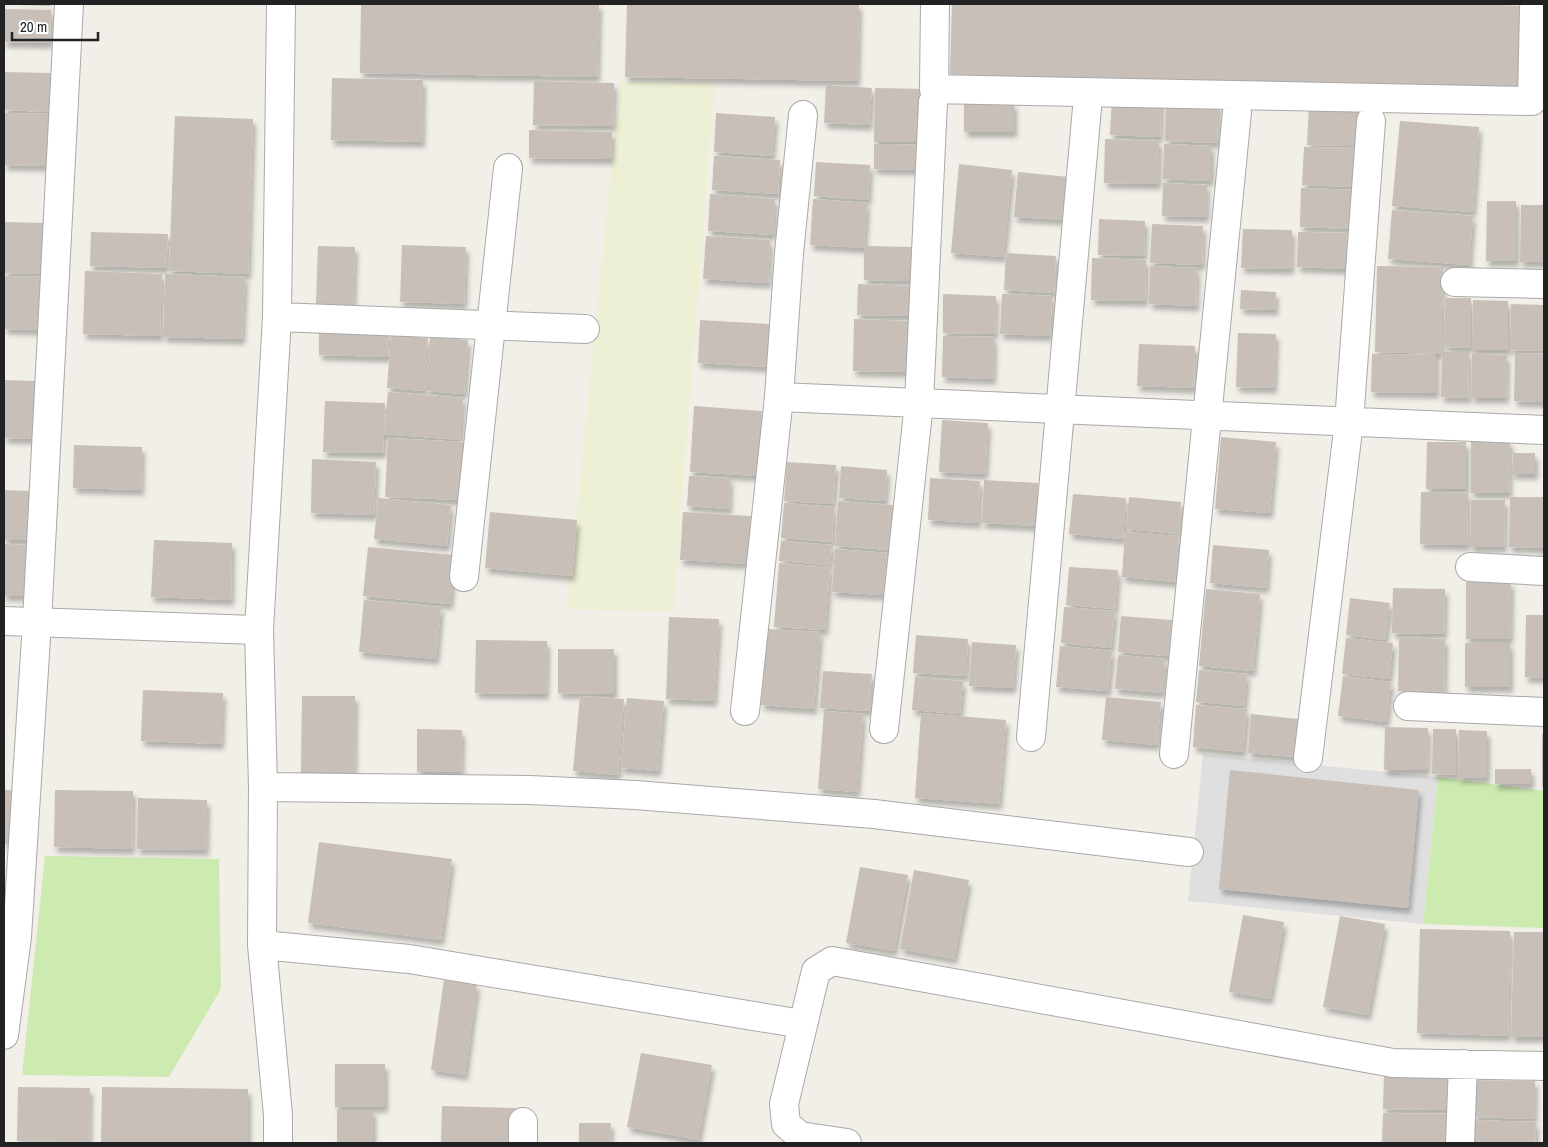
<svg xmlns="http://www.w3.org/2000/svg" width="1548" height="1147" font-family="'Archivo Narrow',sans-serif">
<style>
.residential{fill:#e0dfdf}
.farmland{fill:#eef0d5}
.grass{fill:#cdebb0}
.building{fill:#c7bfb8;filter:url(#shadow)}
.lines{fill:none;stroke-linecap:round;stroke-linejoin:round}
.minor-casing{stroke:#a9a9a9;stroke-width:30}
.minor{stroke:#fff;stroke-width:28}
</style>
<defs>
<filter id="shadow"><feDropShadow dx="3" dy="5.5" stdDeviation="2.5" flood-color="#0004"/></filter>
</defs>
<rect width="100%" height="100%" fill="#f2efe9"/>
<path class="residential" d="M1203,754L1438,777L1423,924L1188,901Z"/>
<path class="farmland" d="M620,82L715,83L673,612L567,609Z"/>
<path class="grass" d="M1438,777L1544,791V928L1423,924Z
M45,856L219,859L221,989L169,1077L22,1075Z"/>
<path class="building" d="M18,4H50V6L18,5Z
M361,4H599L597,77L360,73Z
M627,4H859L857,81L625,77Z
M952,4H1476L1527,6L1524,95L950,74Z
M4,9L51,10L50,43L4,42Z
M4,72L51,73L50,112L4,110Z
M332,78L423,80L422,142L331,140Z
M534,81L614,83L613,126L533,125Z
M826,85L872,88L869,125L824,123Z
M875,88L926,89L925,142H874Z
M1112,97L1161,99L1160,137L1110,135Z
M1166,101L1218,103L1217,143L1165,141Z
M964,102L1014,103V132H964Z
M1309,106L1358,108L1357,146L1307,145Z
M4,113L51,114L50,166L4,165Z
M716,113L775,117L772,156L714,152Z
M175,116L253,119L248,274L169,271Z
M1400,121L1479,127L1473,212L1392,206Z
M529,130L612,132L611,159L529,158Z
M1105,139L1159,141L1158,184L1104,183Z
M874,144L925,145L924,170L874,169Z
M1164,144L1211,146V181L1163,179Z
M1304,147L1357,148L1355,187L1302,185Z
M714,156L780,160L778,194L712,190Z
M816,162L870,165L868,200L814,196Z
M959,164L1012,170L1003,257L951,253Z
M1018,172L1069,177L1066,220L1014,217Z
M1163,183L1207,185L1206,217L1162,216Z
M1301,188L1354,190L1353,229L1300,227Z
M710,194L775,199L773,235L708,231Z
M813,199L867,203L864,246L915,247V281L864,280V248L810,245Z
M1487,201H1516V261H1486Z
M1521,205H1544V262H1520Z
M1392,210L1473,216L1469,265L1388,259Z
M1099,219L1145,221L1144,256L1098,255Z
M4,222L48,223L47,274L4,273Z
M1152,224L1203,226L1202,265L1150,263Z
M1243,229L1292,230L1291,269L1241,268Z
M91,232L168,234L166,268L90,266Z
M1298,232L1347,233L1346,269L1297,267Z
M706,236L770,240L768,283L703,279Z
M402,245L466,247L464,304L400,302Z
M318,246L355,247L353,305L316,304Z
M1006,253L1056,256L1054,293L1004,290Z
M1092,258L1146,260L1145,301L1091,300Z
M1150,266L1197,268L1196,306L1149,304Z
M1377,266L1443,267L1441,354L1375,352Z
M85,271L162,274L160,336L83,334Z
M165,274L245,277L242,339L163,337Z
M4,276L43,277V330L4,329Z
M858,284L912,286L911,316L857,315Z
M1241,290L1276,292L1275,310L1240,309Z
M943,294L996,296L995,334L943,333Z
M1002,294L1052,296L1050,336L1000,334Z
M1445,298H1471V348L1444,347Z
M1473,300L1508,301V350H1472Z
M1511,304L1544,305V351L1510,350Z
M854,319L909,321L908,372L853,371Z
M700,320L770,324L768,367L698,363Z
M319,328L389,331L388,357L319,355Z
M1238,333L1276,334L1274,388L1236,387Z
M391,335L428,338L424,391L387,388Z
M943,336L994,337L993,379L942,377Z
M430,337L468,340L464,394L426,391Z
M1139,344L1195,346L1194,388L1137,386Z
M1442,352H1469L1468,398L1441,397Z
M1515,353L1544,354V402L1514,401Z
M1372,354L1436,355V393L1371,392Z
M1472,354L1507,355L1506,398H1471Z
M4,380L37,381L35,439L4,438Z
M388,392L463,398L460,440L384,434Z
M325,401L385,403L383,453L323,452Z
M694,406L762,411L758,476L690,472Z
M942,420L988,423L985,474L939,472Z
M1221,437L1276,442L1270,513L1215,509Z
M388,438L464,442L461,500L385,497Z
M1471,440L1510,441L1509,493H1471Z
M1427,442H1466V489H1426Z
M74,445L142,447L141,490L73,488Z
M1513,453H1535V474H1512Z
M312,459L376,462L374,515L311,513Z
M787,462L836,465L833,504L784,501Z
M841,466L887,470L885,501L839,498Z
M689,476L730,478L729,509L687,506Z
M930,478L980,481L978,523L928,520Z
M984,480L1038,483L1036,526L982,523Z
M4,490L32,491L31,540H4Z
M1421,492L1468,493L1467,545L1420,544Z
M1073,494L1126,498L1123,539L1069,534Z
M1129,497L1181,502L1179,534L1126,529Z
M1510,497H1544V548L1509,547Z
M378,498L451,505L447,546L374,539Z
M1471,500H1505L1504,547H1470Z
M838,501L893,505L890,550L835,546Z
M784,503L834,507L832,542L781,538Z
M490,512L577,520L572,576L485,568Z
M683,512L751,516L748,564L680,560Z
M1125,532L1179,536L1175,582L1122,577Z
M154,540L232,543L231,600L151,597Z
M781,541L832,545L830,565L779,561Z
M4,544L32,545L30,596H4Z
M1213,545L1269,550L1266,588L1210,583Z
M368,547L455,555L450,604L363,596Z
M835,549L887,553L883,595L832,592Z
M779,563L830,567L825,630L774,627Z
M1069,567L1118,570L1115,609L1066,605Z
M1466,582H1511L1510,639H1466Z
M1393,588L1445,589L1444,634L1392,633Z
M1206,589L1260,594L1253,671L1199,666Z
M1350,598L1390,603L1385,640L1346,635Z
M364,600L441,607L436,659L359,652Z
M1064,607L1115,611L1111,648L1061,643Z
M1526,615H1544V678L1525,677Z
M1121,616L1172,620L1168,656L1118,652Z
M669,617L719,619L714,701L666,699Z
M767,629L820,632L814,709L761,705Z
M916,635L968,639L966,676L913,673Z
M1399,637L1445,639L1444,693L1398,691Z
M1346,638L1393,643L1389,679L1342,674Z
M476,640L547,641L546,694L475,693Z
M972,642L1016,645L1013,688L969,686Z
M1465,643H1510V687H1465Z
M1060,646L1112,651L1108,691L1056,687Z
M558,649H614V694L558,693Z
M1118,655L1165,659L1162,693L1115,689Z
M1199,670L1247,674L1244,706L1196,702Z
M823,671L872,674L869,711L820,708Z
M1343,676L1391,682L1386,722L1338,716Z
M915,677L963,681L960,714L912,710Z
M143,690L223,693L221,744L141,741Z
M302,696H355L354,774L301,773Z
M580,696L624,699L618,775L573,771Z
M1106,697L1161,702L1157,745L1102,740Z
M627,698L664,701L658,771L621,768Z
M1196,705L1247,709L1243,752L1193,747Z
M824,711L863,714L857,792L818,789Z
M921,713L1006,720L999,804L915,798Z
M1251,714L1298,719L1295,757L1248,753Z
M1385,727L1428,728L1427,770H1384Z
M417,729L462,730L461,772H417Z
M1433,729H1456V775L1432,774Z
M1459,730L1487,731V778H1458Z
M1542,734H1544V786H1542Z
M1495,769H1531V784H1495Z
M1230,770L1419,790L1408,908L1219,889Z
M4,790H15L13,844H4Z
M55,790L133,791L132,849L54,847Z
M138,798L207,800L206,850L137,849Z
M319,842L452,859L441,940L308,923Z
M860,867L908,875L894,951L846,943Z
M914,870L969,880L954,959L900,949Z
M1243,915L1284,922L1270,999L1229,992Z
M1340,916L1385,924L1368,1015L1323,1007Z
M1420,929L1510,931L1508,1036L1417,1033Z
M1514,932H1544V1037H1511Z
M444,980L477,984L465,1075L431,1070Z
M641,1053L712,1065L698,1140L627,1127Z
M335,1064H385V1107H335Z
M1384,1074L1449,1075L1448,1110L1383,1109Z
M1474,1080L1535,1081L1534,1119L1473,1117Z
M18,1087L90,1088L89,1142L17,1141Z
M102,1087L248,1089V1143H101Z
M442,1106L516,1108L515,1143H441Z
M337,1110H373V1143H337Z
M1383,1113L1448,1114L1447,1143H1382Z
M1472,1120L1536,1122L1535,1143H1472Z
M579,1123H611L610,1143H579Z"/>
<g class="lines">
<g class="minor-casing">
<path id="minor" d="M935,4L934,89L1532,101L1534,8H1544
M1455,282L1544,284
M277,317L585,329
M779,397L1544,430
M1470,567L1544,571
M464,577L508,168
M4,621L259,630
M1408,706L1544,712
M745,711L779,397L789,253L803,115
M884,729L919,403L933,102
M1031,737L1087,108
M1174,754L1237,112
M1308,758L1349,422L1371,121
M263,787L530,790L635,795L874,814L1189,852
M262,945L409,959L802,1024
M4,1035L17,937L37,622L69,4
M278,1143V1115L262,945L263,787L259,630L277,317L281,4
M523,1143V1122
M847,1143L800,1136L786,1124L784,1104L816,971L832,961L1393,1063L1544,1066
M1460,1143L1463,1064"/>
</g>
<use href="#minor" class="minor"/>
</g>
<rect width="1548" height="1147" fill="none" stroke="#222222" stroke-width="10"/>
<path d="M12 32v8h86v-8" fill="none" stroke="#222222" stroke-width="2.5"/>
<text x="20" y="32" font-size="15" fill="#222222" stroke="#ffffff" stroke-width="4" paint-order="stroke">20 m</text>
</svg>
